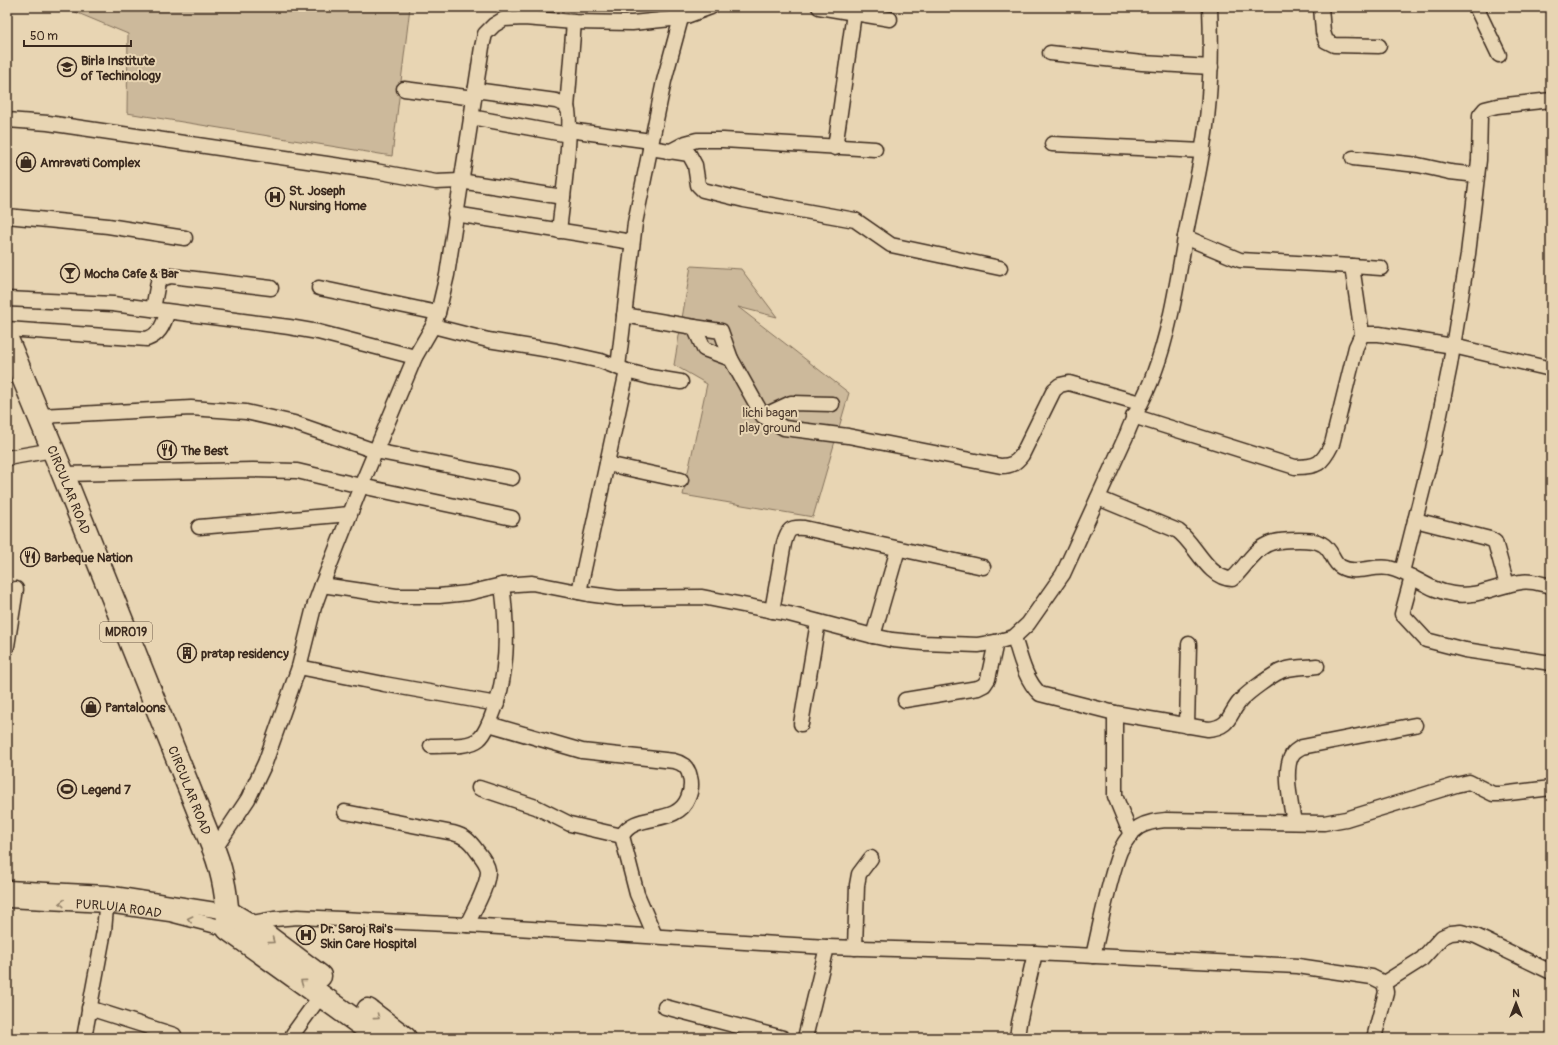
<svg xmlns="http://www.w3.org/2000/svg" width="1558" height="1045" font-family="Pangolin,sans-serif">
<style>
.green{fill:#ccb99b;stroke:#84725c}
.lines{fill:none;stroke-linecap:round;stroke-linejoin:round}
.minor-casing{stroke:#3b2a1e;stroke-width:17}
.primary-casing{stroke:#3b2a1e;stroke-width:25}
.minor{stroke:#e8d5b3;stroke-width:14}
.primary{stroke:#e8d5b3;stroke-width:22}
.oneway{stroke:#928068}
.labels{text-anchor:middle;stroke-width:4;stroke-linejoin:round;paint-order:stroke}
.shield{fill:#e8d5b3;stroke:#6f5d4b;stroke-width:1}
.shield-label{font-size:12px;font-weight:bold;fill:#3b2a1e}
.poi-label{font-size:13px;font-weight:bold;fill:#3b2a1e;stroke:#e8d5b3;text-anchor:start}
.park-label{font-size:13px;fill:#513f31;stroke:#e8d5b3}
.street-label{font-size:13px;fill:#3b2a1e;stroke:#e8d5b3}
</style>
<rect width="100%" height="100%" fill="#e8d5b3"/>
<filter id="ink" filterUnits="userSpaceOnUse"><feTurbulence type="fractalNoise" baseFrequency=".025" numOctaves="2"/><feDisplacementMap in="SourceGraphic" scale="8" xChannelSelector="R" yChannelSelector="G"/><feConvolveMatrix kernelMatrix="1 2 1 2 8 2 1 2 1" color-interpolation-filters="sRGB"/></filter>
<g filter="url(#ink)">
<path class="green" d="M70,7H410L392,156L127,113L128,34L73,11Z
M691,266L741,269L777,317L738,307L849,393L813,517L683,495L707,384L674,365Z"/>
<g class="lines">
<g class="minor-casing">
<g id="minor">
<path d="M819,7L890,19"/>
<path d="M1321,7L1323,32L1326,41L1334,45L1379,46"/>
<path d="M1476,7L1499,55"/>
<path d="M1050,53L1142,63L1211,67"/>
<path d="M404,89L474,98"/>
<path d="M475,90L556,101C560,103 565,103 567,107C574,118 561,212 559,231"/>
<path d="M567,108L574,22"/>
<path d="M471,117L569,135"/>
<path d="M7,120L48,123L375,171L436,182L460,181L563,197"/>
<path d="M569,130L651,141"/>
<path d="M1052,144L1203,151"/>
<path d="M650,148L689,154L695,165L698,185L703,190L744,200L855,220L891,245L1000,268"/>
<path d="M835,148L854,13"/>
<path d="M669,152L686,143L697,140H723L875,149"/>
<path d="M1353,158L1418,165L1450,172L1477,175"/>
<path d="M455,214L632,242"/>
<path d="M7,216L108,226L185,238"/>
<path d="M1185,237L1240,260L1352,266L1362,334"/>
<path d="M1352,266L1381,268"/>
<path d="M319,288L438,313"/>
<path d="M7,299L113,304L289,327L318,332L415,357"/>
<path d="M153,309L158,282L163,278L171,276L271,288"/>
<path d="M624,315L694,327L704,349L731,359L763,416L784,428L848,436L1001,466C1011,466 1016,463 1022,455L1054,390L1060,385L1069,383L1140,403"/>
<path d="M433,326L488,340L556,351L601,361L627,371L650,377L681,382"/>
<path d="M694,327L721,331L731,359"/>
<path d="M7,329L147,339C161,334 163,324 168,312"/>
<path d="M618,367L635,223L664,81L681,18"/>
<path d="M40,416L191,408L246,412L294,423L375,451L512,478"/>
<path d="M763,416L791,403L832,404"/>
<path d="M1133,416L1295,467C1318,467 1322,464 1332,444L1356,347L1362,334H1379L1453,346L1551,369"/>
<path d="M7,458L53,450"/>
<path d="M607,464L681,480"/>
<path d="M63,474L253,470L297,471L361,486L512,518"/>
<path d="M1098,498L1178,531C1195,543 1208,579 1232,579C1243,570 1253,551 1266,545C1275,540 1289,540 1299,540C1307,540 1315,540 1322,544C1332,549 1332,562 1341,567C1355,575 1373,565 1389,568C1412,573 1429,591 1453,594C1478,598 1498,585 1521,582C1531,580 1541,584 1551,586"/>
<path d="M1415,520L1490,539L1495,542L1507,585"/>
<path d="M199,527L350,514"/>
<path d="M1402,572L1433,449L1450,365L1468,254L1479,160L1480,115L1485,109L1497,106L1551,100"/>
<path d="M1412,577L1402,614L1426,640L1465,650L1551,663"/>
<path d="M322,585L396,596H439L468,593L502,585L532,583L588,594L618,598L702,597L789,614L873,636L892,640L923,643L978,645L996,642L1014,637L1028,624L1063,574L1127,434C1134,414 1146,396 1153,376C1170,331 1177,284 1185,238C1190,209 1198,180 1202,152C1211,104 1212,55 1210,7"/>
<path d="M579,592L627,371"/>
<path d="M772,611L784,543C788,529 790,527 804,528L983,567"/>
<path d="M873,636L898,549"/>
<path d="M1014,637C1020,656 1025,680 1040,694L1115,713L1208,729C1233,727 1228,712 1243,698C1250,691 1268,678 1277,673C1288,666 1305,668 1317,666"/>
<path d="M7,646L16,589"/>
<path d="M299,667L384,684L497,704"/>
<path d="M905,700L978,688L984,685L988,679L996,642"/>
<path d="M1115,713V796L1131,835"/>
<path d="M489,724L582,751L674,761C683,763 688,767 690,777C692,784 691,791 688,798C677,827 634,811 622,836L637,894L655,936"/>
<path d="M801,724L818,622"/>
<path d="M1187,726L1189,644"/>
<path d="M431,746C445,745 468,748 479,739C485,734 487,727 490,721C509,678 508,630 502,585"/>
<path d="M479,788L536,807L570,824L622,836"/>
<path d="M345,812L453,833C465,836 470,841 477,851C481,856 487,863 488,870C489,885 473,911 467,925"/>
<path d="M1294,822C1291,805 1283,770 1292,755C1294,751 1298,749 1302,747L1415,725"/>
<path d="M214,850L248,799L265,763L299,667L314,607L322,585L361,486L415,357L433,326L438,313L447,275L482,47L485,34L494,25L504,19L524,18L574,22L632,23L681,18L711,7"/>
<path d="M7,888L107,893L228,912"/>
<path id="s1" d="M7,900L107,905L170,914L228,929"/>
<path d="M247,924L274,919L298,917L467,925L827,947"/>
<path d="M855,948L857,885L859,874L871,858"/>
<path d="M1093,956C1101,923 1108,882 1120,851C1124,843 1131,832 1139,827C1147,822 1157,821 1166,820L1324,823L1346,819L1456,785L1469,782L1493,794H1501L1551,788"/>
<path d="M1384,983L1422,959L1442,937L1451,933L1461,932L1476,936L1551,972"/>
<path d="M665,1007L783,1038"/>
<path d="M89,1008L174,1035"/>
<path d="M293,1034L321,995"/>
<path d="M84,1038L104,931L107,897"/>
<path d="M805,1038L827,947L1035,953L1298,966L1372,977L1384,983L1386,992L1374,1038"/>
<path d="M1017,1038L1019,1023L1035,953"/>
</g>
</g>
<g class="primary-casing">
<g id="primary">
<path id="s2" d="M7,339L63,474L214,850C224,876 228,901 228,929L380,1038"/>
<path d="M228,912L260,931L320,976"/>
<path d="M368,1010L405,1038"/>
</g>
</g>
<use href="#minor" class="minor"/>
<use href="#primary" class="primary"/>
</g>
<defs><path id="oneway-chevron" d="M-2-3.5L2.5 0L-2 3.5" fill="none" stroke-width="1.6" stroke-linecap="round" stroke-linejoin="round"/></defs>
<g class="oneway">
<use href="#oneway-chevron" transform="translate(62 903) rotate(-177)"/>
<use href="#oneway-chevron" transform="translate(190 919) rotate(-167)"/>
<use href="#oneway-chevron" transform="translate(272 941) rotate(37)"/>
<use href="#oneway-chevron" transform="translate(303 982) rotate(-144)"/>
<use href="#oneway-chevron" transform="translate(377 1017) rotate(36)"/>
</g>
</g>
<defs>
<g id="university-ring" transform="scale(1)"><circle r="9.5" fill="#e8d5b3" stroke="#3b2a1e" stroke-width="1.5"/><path d="M0-5L7-2L0 1L-7-2ZM-4 1L0 2.5L4 1V4Q0 6-4 4Z" fill="#3b2a1e"/></g>
<g id="shop-ring" transform="scale(1)"><circle r="9.5" fill="#e8d5b3" stroke="#3b2a1e" stroke-width="1.5"/><path d="M-5-2.5h2.3a2.7 3.5 0 0 1 5.4 0H5L5.5 6h-11ZM-1.5-2.5h3a1.5 2.3 0 0 0-3 0Z" fill="#3b2a1e"/></g>
<g id="hospital-ring" transform="scale(1)"><circle r="9.5" fill="#e8d5b3" stroke="#3b2a1e" stroke-width="1.5"/><path d="M-5-5h3v3.5h4V-5h3V5h-3V1.5h-4V5h-3Z" fill="#3b2a1e"/></g>
<g id="bar-ring" transform="scale(1)"><circle r="9.5" fill="#e8d5b3" stroke="#3b2a1e" stroke-width="1.5"/><path d="M-6-5H6L.8 .8V4.5H3.5V6h-7V4.5H-.8V.8Z" fill="#3b2a1e"/></g>
<g id="restaurant-ring" transform="scale(1)"><circle r="9.5" fill="#e8d5b3" stroke="#3b2a1e" stroke-width="1.5"/><path d="M-5-6h1v4h1v-4h1v4h1v-4h1v5L-1.5 .5V6h-2V.5L-5-1ZM5-6V6H3V1.5H1.5Q1.5-4 5-6Z" fill="#3b2a1e"/></g>
<g id="building-ring" transform="scale(1)"><circle r="9.5" fill="#e8d5b3" stroke="#3b2a1e" stroke-width="1.5"/><path d="M-4-6H4V6H1V3H-1V6H-4ZM-2.5-4.3h1.7v1.8h-1.7ZM.8-4.3h1.7v1.8H.8ZM-2.5-1h1.7V.8h-1.7ZM.8-1h1.7V.8H.8Z" fill="#3b2a1e"/></g>
<g id="stadium-ring" transform="scale(1)"><circle r="9.5" fill="#e8d5b3" stroke="#3b2a1e" stroke-width="1.5"/><path d="M0-5a6.5 5 0 1 0 0 10a6.5 5 0 1 0 0-10ZM-3.5-1.8h7v3.6h-7Z" fill="#3b2a1e"/></g>
</defs>
<g fill-rule="evenodd">
<use href="#university-ring" x="67" y="67"/>
<use href="#shop-ring" x="26" y="162"/>
<use href="#hospital-ring" x="275" y="197"/>
<use href="#bar-ring" x="70" y="273"/>
<use href="#restaurant-ring" x="167" y="450"/>
<use href="#restaurant-ring" x="30" y="557"/>
<use href="#building-ring" x="187" y="653"/>
<use href="#shop-ring" x="91" y="707"/>
<use href="#stadium-ring" x="67" y="789"/>
<use href="#hospital-ring" x="306" y="935"/>
</g>
<g class="labels">
<rect class="shield" x="100" y="622" width="52" height="20" rx="3"/>
<g class="shield-label">
<text x="126" y="636">MDR019</text>
</g>
<g class="poi-label">
<text x="81" y="65">Birla Institute<tspan x="81" dy="15">of Techinology</tspan></text>
<text x="40" y="167">Amravati Complex</text>
<text x="289" y="195">St. Joseph<tspan x="289" dy="15">Nursing Home</tspan></text>
<text x="84" y="278">Mocha Cafe &amp; Bar</text>
<text x="181" y="455">The Best</text>
<text x="44" y="562">Barbeque Nation</text>
<text x="201" y="658">pratap residency</text>
<text x="105" y="712">Pantaloons</text>
<text x="81" y="794">Legend 7</text>
<text x="320" y="933">Dr. Saroj Rai's<tspan x="320" dy="15">Skin Care Hospital</tspan></text>
</g>
<g class="park-label">
<text x="770" y="417">lichi bagan<tspan x="770" dy="15">play ground</tspan></text>
</g>
<g class="street-label">
<text dy="5" stroke="none"><textPath href="#s2" startOffset="163">CIRCULAR ROAD</textPath></text>
<text dy="5" stroke="none"><textPath href="#s2" startOffset="487">CIRCULAR ROAD</textPath></text>
<text dy="5" stroke="none"><textPath href="#s1" startOffset="112">PURLUIA ROAD</textPath></text>
</g>
</g>
<rect width="1558" height="1045" fill="none" stroke="#e8d5b3" stroke-width="24"/>
<rect x="12" y="12" width="1534" height="1021" fill="none" stroke="#3b2a1e" stroke-width="1.5" filter="url(#ink)"/>
<g transform="translate(1516 1003)" stroke="#e8d5b3" stroke-width="3" paint-order="stroke">
<path d="M0-3L7 15L0 10L-7 15Z" fill="#3b2a1e"/>
<text y="-6" font-size="11" font-weight="bold" text-anchor="middle" fill="#3b2a1e">N</text>
</g>
<path d="M24 40v6h107v-6" fill="none" stroke="#3b2a1e" stroke-width="2"/>
<text x="30" y="40" font-size="12" fill="#3b2a1e" stroke="#e8d5b3" stroke-width="3" paint-order="stroke">50 m</text>
</svg>
